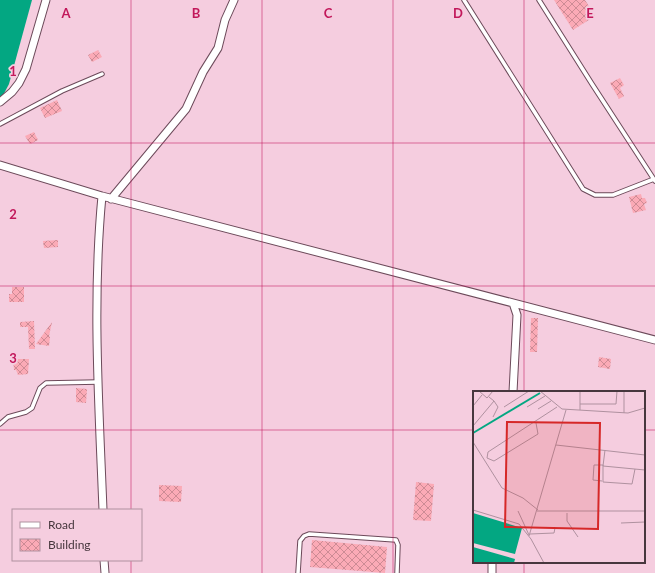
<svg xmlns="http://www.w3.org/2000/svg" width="655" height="573" font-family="Lato,sans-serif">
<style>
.water{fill:#03a782}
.building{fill:url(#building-cross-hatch)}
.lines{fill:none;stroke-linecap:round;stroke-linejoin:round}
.lane-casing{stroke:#6c4a5a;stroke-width:5.5}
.street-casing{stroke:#6c4a5a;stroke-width:9}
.lane{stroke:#fff;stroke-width:3.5}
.street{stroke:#fff;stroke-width:7}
.grid{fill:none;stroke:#c2185b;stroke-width:1;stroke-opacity:0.55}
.inset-river{fill:none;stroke:#03a782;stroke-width:2}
.inset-road{fill:none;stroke:#af919f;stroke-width:1}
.view{fill:#d62828;fill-opacity:0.15;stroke:#d62828;stroke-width:2}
.inset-edge{fill:none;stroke:#47373e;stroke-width:2}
.grid-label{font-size:13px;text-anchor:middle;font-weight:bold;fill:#c2185b;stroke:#f5cddf;stroke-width:3.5;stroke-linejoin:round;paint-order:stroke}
</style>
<defs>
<pattern id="building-cross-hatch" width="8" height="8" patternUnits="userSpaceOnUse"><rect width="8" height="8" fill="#fbaab6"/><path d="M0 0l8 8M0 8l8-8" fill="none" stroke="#cd8b95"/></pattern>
</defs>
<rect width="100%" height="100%" fill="#f5cddf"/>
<path class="water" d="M0,0H32L9,84L0,101Z"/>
<path class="building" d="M554,0H585L595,16L573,30Z
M98,50L102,57L92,62L88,55Z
M620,78L624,85L620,88L624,96L619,99L610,83Z
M57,100L62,111L45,118L40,108Z
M34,132L38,140L30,144L25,136Z
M641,194L642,198H645L647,203L644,204L646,210L633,213L629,197Z
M58,240V247L44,248L43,241Z
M12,287H24V302H9V294H12Z
M531,318H538L537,352H530Z
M34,321L35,349H29L28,327H20V322Z
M52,322L49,336L50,337L49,346L36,344Z
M599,357L611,359L610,369L598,367Z
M13,359H29L28,374L18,375L16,370H14Z
M76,388L87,389L86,403L76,402Z
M416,482L434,484L431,521L413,520Z
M159,485L182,486L181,502L159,501Z
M312,540L387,547L385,573L310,567Z"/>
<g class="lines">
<g class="lane-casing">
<path id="lane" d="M464,0L583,189L595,195H613L654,179
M539,0L592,84L655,181
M0,124L62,91L102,74
M0,424L8,417L26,412L32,408L40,388L46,383L98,382
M298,573L300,541L304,536L309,534L396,540L398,545L397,573"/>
</g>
<g class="street-casing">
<path id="street" d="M0,102L12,92L19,83L26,69L46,0
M0,165L102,196L655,340
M102,196C92,301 99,406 103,510
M111,199L186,109L203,72L218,48L225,20L234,0
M513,392L517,315L513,303
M104,560L105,573
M492,573V562"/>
</g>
<use href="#lane" class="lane"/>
<use href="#street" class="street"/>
</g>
<path class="grid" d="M131,0V510M262,0V573M393,0V573M524,0V392M0,143H655M0,286H655M0,430H474M644,430H655M131,560V573M524,562V573"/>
<g transform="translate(473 391)">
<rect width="172" height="172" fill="#f5cddf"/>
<path d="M0,122L49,137L42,163L0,152ZM0,156L42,168L41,172H0Z" fill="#03a782"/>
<path class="inset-river" d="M0,42L67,2"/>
<path class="inset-road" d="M6,0L14,7L20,0M67,0L89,18L155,22L172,17M107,13H143L144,0M0,15L9,4M31,16L56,0M54,16L72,5M65,18L78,10M107,19V0M151,22V0M20,26L25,16L21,10M63,32L65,43L21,70L14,67L15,61L84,16M0,35L21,10L16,6M0,51L29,97L50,107L65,119M83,54L172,64M132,59L130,75L172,79M129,90L120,89L121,74H130V91L159,93L162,78M0,119L46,133L58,148L71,172M45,120L56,144M64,120H172M94,122V130L105,146M148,132L172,131M57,143L81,142L82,137M56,145L93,19"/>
<path class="view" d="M34,31L127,32L125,138L32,136Z"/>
<rect width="172" height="172" class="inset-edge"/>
</g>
<g class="grid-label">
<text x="66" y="18">A</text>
<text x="196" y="18">B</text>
<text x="328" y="18">C</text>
<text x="458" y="18">D</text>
<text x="590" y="18">E</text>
<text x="13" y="76">1</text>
<text x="13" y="219">2</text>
<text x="13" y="363">3</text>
</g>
<rect x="12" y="509" width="130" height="52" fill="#f5cddf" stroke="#af919f"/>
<rect x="20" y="522" width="20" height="6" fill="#ffffff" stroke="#af919f"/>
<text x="48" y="529" font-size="12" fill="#47373e">Road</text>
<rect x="20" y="539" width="20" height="12" fill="url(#building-cross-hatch)" stroke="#af919f"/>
<text x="48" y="549" font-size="12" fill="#47373e">Building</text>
</svg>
